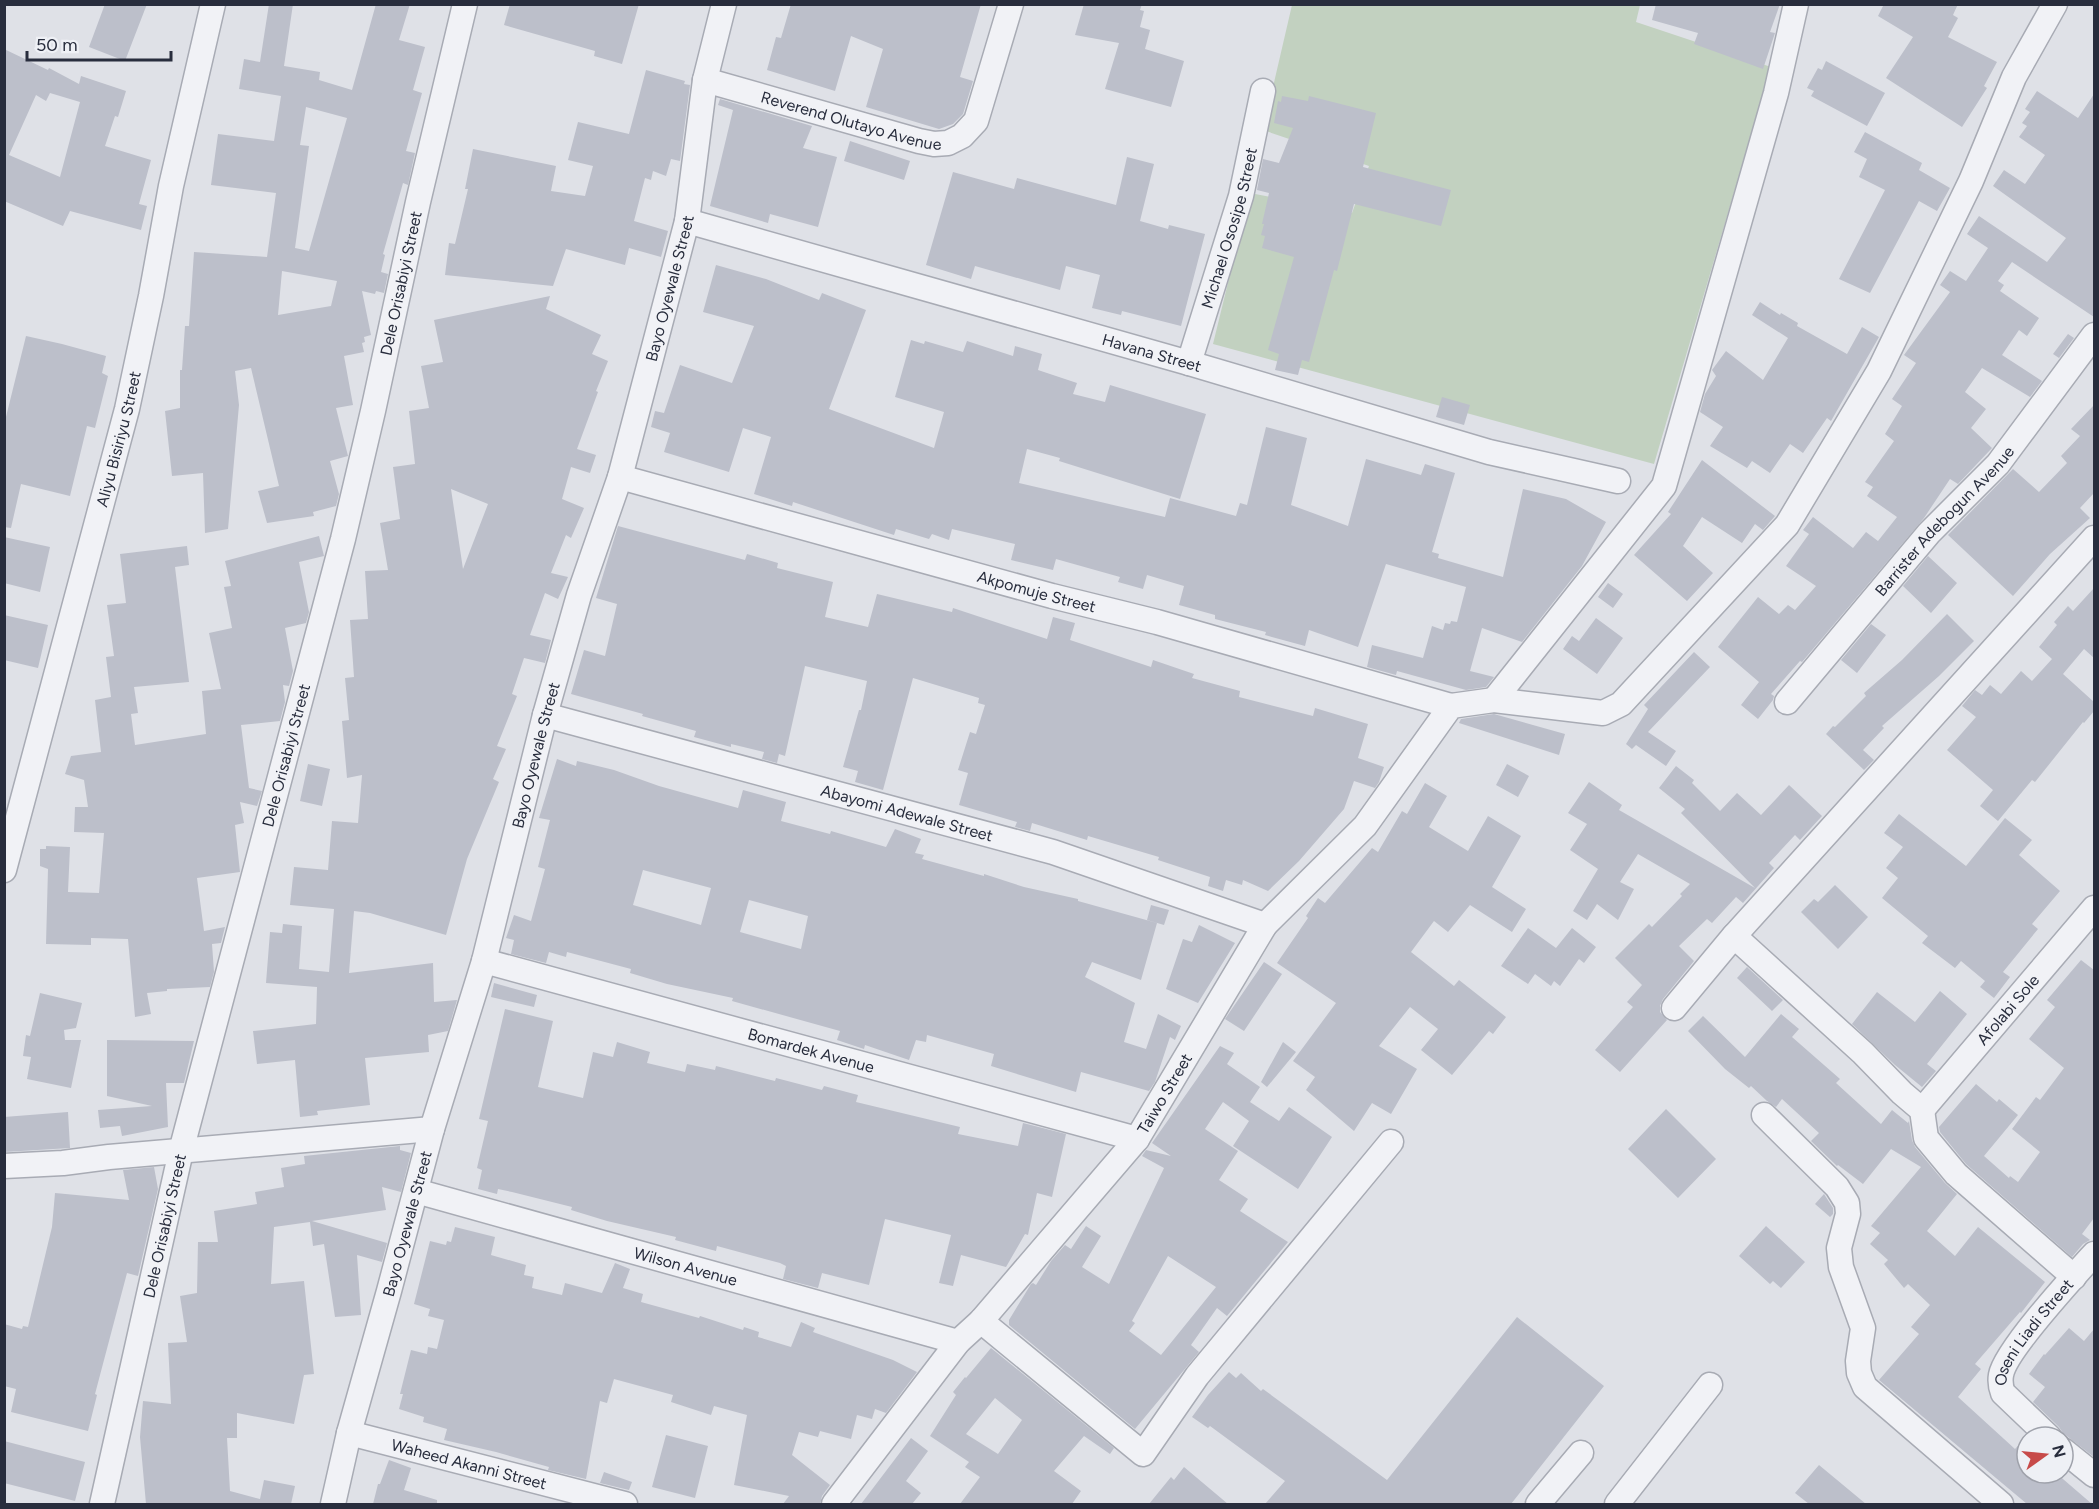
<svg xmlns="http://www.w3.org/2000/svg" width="2099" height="1509" font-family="Figtree,sans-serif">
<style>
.green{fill:#c2d1c0}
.building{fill:#bcbfca;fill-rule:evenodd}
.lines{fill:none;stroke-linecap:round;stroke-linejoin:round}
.minor-casing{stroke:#a8abb4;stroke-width:27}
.minor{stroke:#f1f2f6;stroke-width:24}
.labels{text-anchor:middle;stroke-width:6;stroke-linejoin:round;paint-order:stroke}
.street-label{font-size:16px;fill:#282d3d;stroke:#eef0f5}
</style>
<rect width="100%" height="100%" fill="#dfe1e7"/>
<path class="green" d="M1292,5H1640L1636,22L1771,67L1654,464L1213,344L1250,193L1352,213L1369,166L1263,130Z"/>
<path class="building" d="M105,4H147L125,61L89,47Z
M269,4H293L284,66L320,72L319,80L352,90L376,4H410L399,40L425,47L413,90L422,93L406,151L415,153L408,185L403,183L383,254L385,255L381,272L388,274L384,293L376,291L375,294L362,291L371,335L364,337L365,342L362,343L364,352L344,356L353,405L336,408L348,456L330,461L339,494L336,506L313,512L314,516L267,523L258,491L279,486L251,368L235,371L239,405L228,529L205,533L203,473L172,476L165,411L180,408V370H182L185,326H189L194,252L267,257L276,193L211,185L218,134L274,141L281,96L239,89L244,59L260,62ZM306,107L347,118L309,251L295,248L309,146L300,145ZM282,271L337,281L331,306L278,315Z
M510,4H639L622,64L594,56L595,51L504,25Z
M791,4H981L960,77L973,81L963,114L953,124L939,129L866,107L883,49L851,36L835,91L767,70L776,37L781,38Z
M1084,4H1142L1140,10L1144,11L1140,27L1150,30L1145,49L1184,61L1171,107L1105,89L1119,43L1075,35Z
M1656,4H1780L1770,32L1775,33L1763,69L1694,44L1698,33L1652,20Z
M1884,4H1958L1953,15L1958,18L1948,37L1997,62L1984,86L1987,88L1962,127L1886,78L1913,37L1878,16Z
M4,49L48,70L49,68L79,84L81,76L126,91L118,117L115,116L105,146L151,160L139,204L147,206L141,230L70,211L63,226L4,201ZM50,93L80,102L60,177L9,155L36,95L46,101Z
M1826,61L1885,93L1867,126L1811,96L1814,91L1807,88L1818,68L1822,70Z
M646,70L685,81L684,84L690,85L680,161L671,159L666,176L653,171L651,180L645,178L634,221L668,231L661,257L629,248L625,265L566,249L553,286L445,275L449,243L455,244L468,189H465L473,149L556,166L551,191L585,196L593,166L568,160L578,122L629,134Z
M2037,91L2078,118L2094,94V317L2012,262L1998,281L2004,285L2000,291L2039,318L2027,336L2019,330L2002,355L2042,381L2030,397L1982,368L1965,392L1986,409L1971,428L1992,448L1958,484L1950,479L1924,518L1802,662L1800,661L1771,694L1774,696L1773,700L1758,719L1741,705L1759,682L1718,647L1758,597L1779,614L1788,605L1795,610L1816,586L1786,566L1809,534L1803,530L1813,517L1853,548L1866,532L1878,541L1897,517L1867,496L1873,487L1865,482L1894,441L1885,434L1902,406L1892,399L1916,363L1904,355L1950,292L1940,285L1950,271L1966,281L1988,248L1967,234L1979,216L2047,262L2066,238L1993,186L2004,170L2025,184L2045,155L2019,137L2027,126L2022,123L2030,112L2025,109Z
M1282,96L1308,101L1309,96L1376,113L1363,167L1451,190L1441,226L1354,204L1337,271L1334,270L1309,362L1302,360L1298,375L1275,370L1279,354L1268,350L1294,257L1262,248L1265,236L1261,235L1264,224H1262L1269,193L1257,190L1263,159L1279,163L1293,128L1274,123L1278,101L1281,102Z
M720,99L812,126L803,148L837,157L818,227L770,214L768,223L710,206L733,110L718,105Z
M1865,132L1922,163L1919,170L1950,188L1937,211L1919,201L1870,293L1839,279L1885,190L1859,177L1867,159L1854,152Z
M850,141L910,161L904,180L844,161Z
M1127,157L1154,164L1140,221L1168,229L1169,225L1205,234L1181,326L1122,311L1121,315L1092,308L1100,275L1066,266L1060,290L975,266L971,279L926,265L953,172L1014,189L1017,178L1116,205Z
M716,265L766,279L819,300L822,293L866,310L829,409L934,448L944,412L895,397L911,340L924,344L925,341L963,352L967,341L1013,356L1015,346L1042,354L1038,370L1077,383L1073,394L1105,402L1110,385L1206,414L1180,499L1059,461L1060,458L1027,449L1019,483L1165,517L1170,498L1236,516L1240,503L1247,505L1266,427L1307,438L1291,505L1348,526L1366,459L1421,475L1425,464L1455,473L1432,552L1439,554L1438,558L1503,577L1523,489L1566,499L1606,522L1582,566L1522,642L1482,628L1470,671L1494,677L1486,687L1466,690L1397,671L1396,675L1367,667L1372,645L1423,658L1432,626L1443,630L1445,623L1450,624L1451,621L1457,622L1466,587L1386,564L1358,647L1309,630L1305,646L1265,635L1266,632L1215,619V615L1179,605L1184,586L1147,575L1143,589L1118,582L1120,577L1056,559L1053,570L1011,560L1015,544L952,529L949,540L932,534L929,539L896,529L894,535L793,502L792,506L754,494L771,437L743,428L729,472L664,452L670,433L651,427L655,411L664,413L680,365L732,383L754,326L703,312Z
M550,296L546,309L601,335L592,354L608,361L596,391L598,392L577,449L596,455L590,473L571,467L562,499L584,508L571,538L566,535L551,573L568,577L558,599L545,593L530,635L551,640L545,663L524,658L512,694L517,696L497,746L506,749L493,779L499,782L467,859L446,935L370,913L354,911L349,973L433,963L434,1002L457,1000L448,1031L428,1035L429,1052L365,1058L370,1105L317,1111L318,1115L300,1117L295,1060L257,1064L253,1031L316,1024L317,987L266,983L270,932L282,933L283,924L302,926L299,969L329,972L334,909L290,905L294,867L328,870L332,821L358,823L362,775L347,778L342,721L349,720L345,678L354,677L350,620L368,619L365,571L388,570L380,523L400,519L393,467L415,464L409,411L429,408L421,366L443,362L434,320ZM451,489L488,504L463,569Z
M1760,302L1780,315L1781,313L1798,323L1797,326L1847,354L1862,327L1879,337L1831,421L1827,418L1803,453L1790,444L1770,473L1752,461L1747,468L1710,446L1723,427L1700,412L1705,394L1716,376L1712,370L1726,351L1763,380L1788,338L1752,315Z
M2068,334L2074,338L2059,358L2053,354Z
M26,336L62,344L106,356L102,373L108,376L95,428L87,426L70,496L21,484L11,528L4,527V425Z
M1442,397L1470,405L1464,425L1436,417Z
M2094,405V493L2080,508L2090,518L2050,554L2013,596L1948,535L2013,469L2039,492L2067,463L2061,456L2080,436L2071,429Z
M1702,460L1775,516L1763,530L1755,524L1742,543L1702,517L1683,546L1713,573L1687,601L1634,555L1671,514L1668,512Z
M618,526L745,560L747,554L778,563L777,568L833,582L825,617L868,627L877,594L952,612L953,608L1047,639L1053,617L1075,623L1070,640L1151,667L1153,660L1194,674L1192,678L1240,691L1239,697L1313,716L1315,708L1368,724L1358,758L1384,767L1379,782L1375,788L1354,781L1344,809L1299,861L1268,891L1243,880L1242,885L1226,880L1223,891L1208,886L1210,877L1158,860L1159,857L1088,836L1087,840L1032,823L1030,831L1015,827L1017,822L959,805L968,773L958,770L970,732L976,734L985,705L978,703L979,698L913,678L883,790L855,782L858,771L843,767L859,710H861L867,681L805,666L785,756L779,754L777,763L762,759L764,752L731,744V747L694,737L696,731L642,716L643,714L571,694L584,650L605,656L617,604L596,598Z
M319,536L324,556L299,562L309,612L306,623L285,628L293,671L289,686L283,685L285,702L280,721L241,725L249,788L262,791L257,806L240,802L244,823L235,825L240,872L197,878L204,931L225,927L221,943L212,944L214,972L210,987L167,989V991L147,993L151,1014L135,1017L128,939L91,938V945L46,944L48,869L40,866V849H46V846L70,847L68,892L99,893L104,833L74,832L75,807H88L84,780L65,774L71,756L101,752L95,700L111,697L106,657L114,656L107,605L126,603L120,554L187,546L189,565L175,567L189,682L134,687L138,713L131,714L135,745L206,734L202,691L221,689L209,633L232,628L224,587L231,586L225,561Z
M4,537L50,547L40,592L4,583Z
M1928,556L1957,583L1931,613L1903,586Z
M1608,583L1623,594L1613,608L1598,597Z
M2094,588V658L2084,649L2063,674L2094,702V711L2084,723L2083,722L2035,782L2032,780L1998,821L1980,806L1993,790L1947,750L1976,717L1962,706L1975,690L1982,695L1990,685L2001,694L2021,671L2032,681L2052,659L2039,647L2057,625L2054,622L2068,606L2073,611Z
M1947,614L1974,641L1939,676L1882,726L1884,728L1863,750L1874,760L1864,770L1826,734L1833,726L1835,727L1866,696L1864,693L1902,660Z
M4,615L48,625L38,668L4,660Z
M1596,618L1623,638L1597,674L1563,649L1572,636L1579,641Z
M1871,624L1886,635L1857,673L1841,660Z
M1694,652L1710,667L1648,732L1676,751L1666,766L1636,745L1632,749L1626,744L1648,709L1644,705Z
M1494,714L1565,734L1559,755L1459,723L1461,719Z
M557,759L576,766L577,761L614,770L659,786L738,808L743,790L786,802L781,821L830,834L831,831L886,847L895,829L921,839L915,853L924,855L922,859L984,876V874L1024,887L1078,899V901L1157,923L1141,980L1092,962L1085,977L1135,1003L1124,1042L1146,1049L1158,1014L1181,1026L1175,1040L1170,1037L1155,1082L1149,1091L1081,1072L1076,1092L991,1066L994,1054L927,1035L926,1042L916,1040L909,1060L865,1045L864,1049L837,1040L840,1031L732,1001L733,998L667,984L630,973L631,969L567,952L566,957L549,952L546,963L511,954L514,940L506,938L514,915L531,921L545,869L538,867L550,820L539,818ZM643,870L711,888L701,925L633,905ZM749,900L808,916L801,949L740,932Z
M308,764L330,769L322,806L300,801Z
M1507,764L1529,776L1518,797L1496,785Z
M1676,766L1694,780L1692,783L1720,811L1737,793L1761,815L1789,785L1822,816L1800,840L1795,835L1769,863L1774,868L1743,903L1736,897L1712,923L1707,919L1679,946L1694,961L1663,999L1660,1006V1012L1667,1020L1620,1072L1595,1050L1633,1007L1627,1002L1642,985L1615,958L1649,924L1652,927L1682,896L1680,894L1690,884L1638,854L1620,882L1634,889L1618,920L1597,904L1587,920L1573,911L1598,869L1570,850L1587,824L1568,813L1589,782L1622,805L1619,810L1755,888L1681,813L1685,809L1659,788Z
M1425,783L1447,796L1429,827L1468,851L1488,816L1521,836L1492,887L1526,909L1512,932L1470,905L1448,932L1434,921L1411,952L1454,986L1459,980L1506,1017L1493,1034L1489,1031L1452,1075L1421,1050L1438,1029L1410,1007L1379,1046L1417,1069L1391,1114L1372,1103L1354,1131L1306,1090L1315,1077L1293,1061L1336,1003L1277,963L1308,918L1306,916L1318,898L1325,903L1372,848L1378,852L1402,811L1407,814Z
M1899,814L1966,866L2005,818L2032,840L2019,855L2060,891L2032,924L2038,929L2003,972L2010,977L1994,998L1980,987L1985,981L1961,961L1955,968L1922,943L1928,936L1882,898L1898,878L1886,868L1903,847L1884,833Z
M1835,885L1868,917L1838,949L1801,912L1814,899L1818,902Z
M1151,905L1169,910L1164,925L1147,920Z
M1199,925L1235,943L1198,1003L1166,989L1183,939L1192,942Z
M1528,928L1556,948L1572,928L1596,947L1584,963L1579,959L1560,986L1554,981L1551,986L1535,974L1528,984L1501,966Z
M2081,960L2094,970V1218L2082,1234L2090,1240L2083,1244L2072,1257L1966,1164L1940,1132L1939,1127L1976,1084L1997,1102L1999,1099L2018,1115L1984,1156L2009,1178L2010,1176L2018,1182L2040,1152L2012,1129L2036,1097L2040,1100L2064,1068L2029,1039L2055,1007L2047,1000Z
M1264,962L1282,974L1244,1031L1225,1019Z
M1747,967L1783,1000L1772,1011L1737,978Z
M494,983L537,995L534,1007L491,997Z
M1940,991L1967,1014L1927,1064L1936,1071L1922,1087L1895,1065L1852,1024L1877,992L1915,1022Z
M40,993L82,1003L76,1028L64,1030L65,1040H81L71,1088L27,1079L31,1057L23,1056L26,1035L30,1036Z
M505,1009L553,1021L538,1087L583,1098L593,1052L613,1057L617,1042L650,1052L647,1063L685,1072L687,1064L715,1070L716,1066L775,1081L776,1078L822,1090L824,1086L858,1095L856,1102L960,1127L958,1134L1018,1146L1023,1123L1066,1134L1052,1197L1037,1193L1028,1235L1025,1234L1006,1267L961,1255L953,1286L939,1283L951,1235L885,1219L869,1285L822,1273L818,1288L783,1279L786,1266L780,1263L717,1246L716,1251L675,1240L676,1237L607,1221L571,1210L572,1207L512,1192L498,1189L497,1194L478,1189L482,1170L477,1168L488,1121L479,1119Z
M1781,1014L1799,1029L1792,1037L1840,1079L1836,1083L1881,1124L1892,1110L1908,1123L1909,1121L1912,1140L1915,1147L1945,1183L1957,1194L1927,1231L1955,1256L1978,1227L2045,1282L2021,1313L2020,1312L1975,1364L1981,1369L1958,1397L2015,1449L2027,1436V1473H2056L2092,1504H2027L1879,1380L1919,1334L1911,1327L1930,1305L1908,1284L1904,1288L1884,1264L1888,1260L1870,1244L1880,1233L1871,1226L1921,1167L1891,1149L1863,1184L1838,1165L1837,1166L1811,1141L1819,1133L1782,1099L1776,1107L1767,1101L1751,1086L1749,1088L1725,1069L1688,1031L1703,1016L1745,1057Z
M107,1040L194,1041L184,1083H166L168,1127L122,1136L120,1126L100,1128L98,1110L152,1106L107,1096Z
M1283,1042L1296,1052L1267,1087L1261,1082Z
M1220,1046L1234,1053L1227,1064L1260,1087L1250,1102L1279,1121L1289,1107L1332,1137L1298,1189L1233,1146L1249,1121L1223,1102L1205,1129L1238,1151L1219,1180L1248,1199L1240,1211L1288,1242L1227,1316L1217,1308L1191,1345L1199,1352L1135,1429L1009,1325V1320L1031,1284L1033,1283L1036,1285L1051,1261L1065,1245L1071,1249L1086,1226L1101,1236L1082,1267L1109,1284L1164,1168L1142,1156L1146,1150L1171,1156L1152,1143ZM1168,1256L1216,1287L1161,1355L1129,1331L1135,1323L1132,1321Z
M1666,1109L1716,1159L1678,1198L1628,1149Z
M68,1112L70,1148L4,1152V1117Z
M400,1146V1150L411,1153L401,1192L382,1187L386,1210L312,1221L387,1243L382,1262L357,1255L361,1315L335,1317L324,1244L313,1246L310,1222L274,1227L271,1284L304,1281L314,1374L304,1375L294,1424L237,1413V1438H227L230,1491L260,1499L264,1480L295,1486L291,1504H146L140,1437L143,1401L171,1404L168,1343L187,1342L180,1296L197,1293L198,1242H218L214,1211L257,1204L255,1192L284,1187L281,1168L305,1164L304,1156Z
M154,1167L158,1189L138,1276L127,1273L95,1394L97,1395L88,1431L11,1412L16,1389L4,1386V1324L22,1329L23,1326L28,1327L52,1227L55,1193L129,1200L123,1170Z
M1824,1194L1833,1208V1214L1830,1217L1815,1204Z
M1766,1226L1805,1262L1781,1288L1773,1281L1770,1284L1739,1256Z
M455,1227L495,1237L491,1255L526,1265L524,1275L534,1277L532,1288L562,1295L565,1283L602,1293L615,1263L630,1269L623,1288L643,1294L641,1302L699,1318L700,1316L743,1330L744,1327L759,1332L758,1337L791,1347L801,1322L815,1328L813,1332L893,1360L917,1372L886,1413L875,1409L872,1419L857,1415L851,1439L820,1431L818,1437L799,1432L792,1455L830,1485L822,1496L820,1504H783L789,1496L734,1485L747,1415L714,1406L711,1415L671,1402L673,1395L614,1379L607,1403L600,1401L586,1479L548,1470L549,1467L496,1452L444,1440L447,1429L423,1422L424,1417L399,1409L403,1394H400L411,1350L427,1354L428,1347L437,1349L444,1320L428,1316L430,1309L414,1304L430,1241L446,1245L447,1241L451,1242Z
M1517,1317L1604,1386L1511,1504H1265L1285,1481L1210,1426L1208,1428L1192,1417L1208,1395L1229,1372L1236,1378L1241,1373L1261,1391L1263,1389L1387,1480Z
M2069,1328L2084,1341L2094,1329V1457L2063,1433L2059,1427L2033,1402L2045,1387L2029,1374L2044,1354L2045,1355Z
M991,1348L1114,1448L1110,1454L1084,1436L1054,1471L1081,1491L1072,1504H960L980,1477L965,1467L969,1462L930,1436L956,1395L953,1392L965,1377L966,1378ZM995,1398L1022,1420L998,1454L966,1434Z
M666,1435L708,1446L695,1498L652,1487Z
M911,1438L928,1451L906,1481L921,1493L912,1504H861Z
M4,1441L85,1462L75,1501L4,1483Z
M389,1460L411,1468L404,1490L437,1500V1504H373L378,1484H380Z
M1819,1465L1866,1504H1809L1795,1493Z
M1184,1467L1228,1504H1149L1171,1477L1174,1480Z
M604,1472L632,1482L629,1490L600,1483Z"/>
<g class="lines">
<g class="minor-casing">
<g id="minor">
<path id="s1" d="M705,80L919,141L934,144L948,143L962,136L976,121L1011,4"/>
<path id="s2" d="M687,221L1189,363L1489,452L1618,481"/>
<path id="s3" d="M1189,363L1241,196L1263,91"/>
<path id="s4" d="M620,477L1052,596L1157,622L1451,706"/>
<path d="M1494,700L1664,486L1776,93L1796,4"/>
<path id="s5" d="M1787,702L1929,533L1998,464L2094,335"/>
<path id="s6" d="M545,715L1053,852L1265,925"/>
<path id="s7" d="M4,870L127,409L151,296L171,186L213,4"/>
<path d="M1734,936L1863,1053L1902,1093L1922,1110L1926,1138L1956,1174L2074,1277"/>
<path id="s8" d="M484,961L1137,1139"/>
<path d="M1674,1008L1734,936L2094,538"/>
<path id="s9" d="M1922,1110L2094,908"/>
<path d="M1764,1115L1837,1187L1847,1203L1848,1214L1839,1248L1841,1267L1863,1328L1858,1361L1859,1373L1865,1387L2001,1504"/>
<path d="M4,1166L63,1163L109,1157L432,1129"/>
<path id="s10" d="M416,1191L958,1342"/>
<path d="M981,1321L1143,1454L1197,1376L1391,1142"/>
<path id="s11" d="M349,1433L625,1504"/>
<path id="s12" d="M2049,1437L2003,1393C2001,1388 2000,1381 2001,1375C2005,1351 2075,1275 2094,1254"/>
<path d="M2063,1450L2094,1475"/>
<path id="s13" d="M102,1504L181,1151L343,539L373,411L418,202L465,4"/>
<path id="s14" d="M333,1504L349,1433L389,1291L432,1129L484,961L545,715L579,595L620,477L687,221L705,80L724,4"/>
<path id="s15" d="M834,1504L958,1342L981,1321L1137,1139L1265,925L1365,826L1451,706L1494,700L1603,713L1621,704L1787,525L1879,371L1971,181L2014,77L2055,4"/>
<path d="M1538,1504L1581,1453"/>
<path d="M1617,1504L1710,1385"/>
</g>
</g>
<use href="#minor" class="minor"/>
</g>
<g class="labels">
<g class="street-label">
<text dy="6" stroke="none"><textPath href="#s1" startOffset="152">Reverend Olutayo Avenue</textPath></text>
<text dy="6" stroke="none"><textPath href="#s3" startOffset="141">Michael Ososipe Street</textPath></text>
<text dy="6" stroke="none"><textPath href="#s13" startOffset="1257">Dele Orisabiyi Street</textPath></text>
<text dy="6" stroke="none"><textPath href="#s14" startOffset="1262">Bayo Oyewale Street</textPath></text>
<text dy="6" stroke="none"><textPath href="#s2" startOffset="483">Havana Street</textPath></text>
<text dy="6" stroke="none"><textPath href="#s7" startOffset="446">Aliyu Bisiriyu Street</textPath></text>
<text dy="6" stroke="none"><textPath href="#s5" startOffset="240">Barrister Adebogun Avenue</textPath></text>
<text dy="6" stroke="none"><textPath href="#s4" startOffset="432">Akpomuje Street</textPath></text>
<text dy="6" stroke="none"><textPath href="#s13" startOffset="771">Dele Orisabiyi Street</textPath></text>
<text dy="6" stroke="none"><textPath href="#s14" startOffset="776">Bayo Oyewale Street</textPath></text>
<text dy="6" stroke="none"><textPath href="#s6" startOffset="375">Abayomi Adewale Street</textPath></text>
<text dy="6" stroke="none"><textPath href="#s9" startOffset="132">Afolabi Sole</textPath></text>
<text dy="6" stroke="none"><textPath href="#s8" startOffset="339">Bomardek Avenue</textPath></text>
<text dy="6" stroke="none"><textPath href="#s15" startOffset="528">Taiwo Street</textPath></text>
<text dy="6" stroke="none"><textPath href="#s14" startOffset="290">Bayo Oyewale Street</textPath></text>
<text dy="6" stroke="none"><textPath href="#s13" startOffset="285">Dele Orisabiyi Street</textPath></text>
<text dy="6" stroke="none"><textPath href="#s10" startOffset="280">Wilson Avenue</textPath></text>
<text dy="6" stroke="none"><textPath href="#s12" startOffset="135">Oseni Liadi Street</textPath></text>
<text dy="6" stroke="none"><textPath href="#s11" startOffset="124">Waheed Akanni Street</textPath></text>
</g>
</g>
<rect width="2099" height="1509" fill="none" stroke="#282d3d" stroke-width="12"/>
<g transform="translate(2045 1455) rotate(75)"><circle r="28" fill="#eef0f5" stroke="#9fa2ab" stroke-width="1.5"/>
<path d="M0-4.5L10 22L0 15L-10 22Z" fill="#c74a49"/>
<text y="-9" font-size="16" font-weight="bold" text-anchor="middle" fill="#282d3d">N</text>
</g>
<path d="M27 51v9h144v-9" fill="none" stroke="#282d3d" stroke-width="3"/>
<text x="36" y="51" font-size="18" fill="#282d3d" stroke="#eef0f5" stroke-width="4.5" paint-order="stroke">50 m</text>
</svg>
